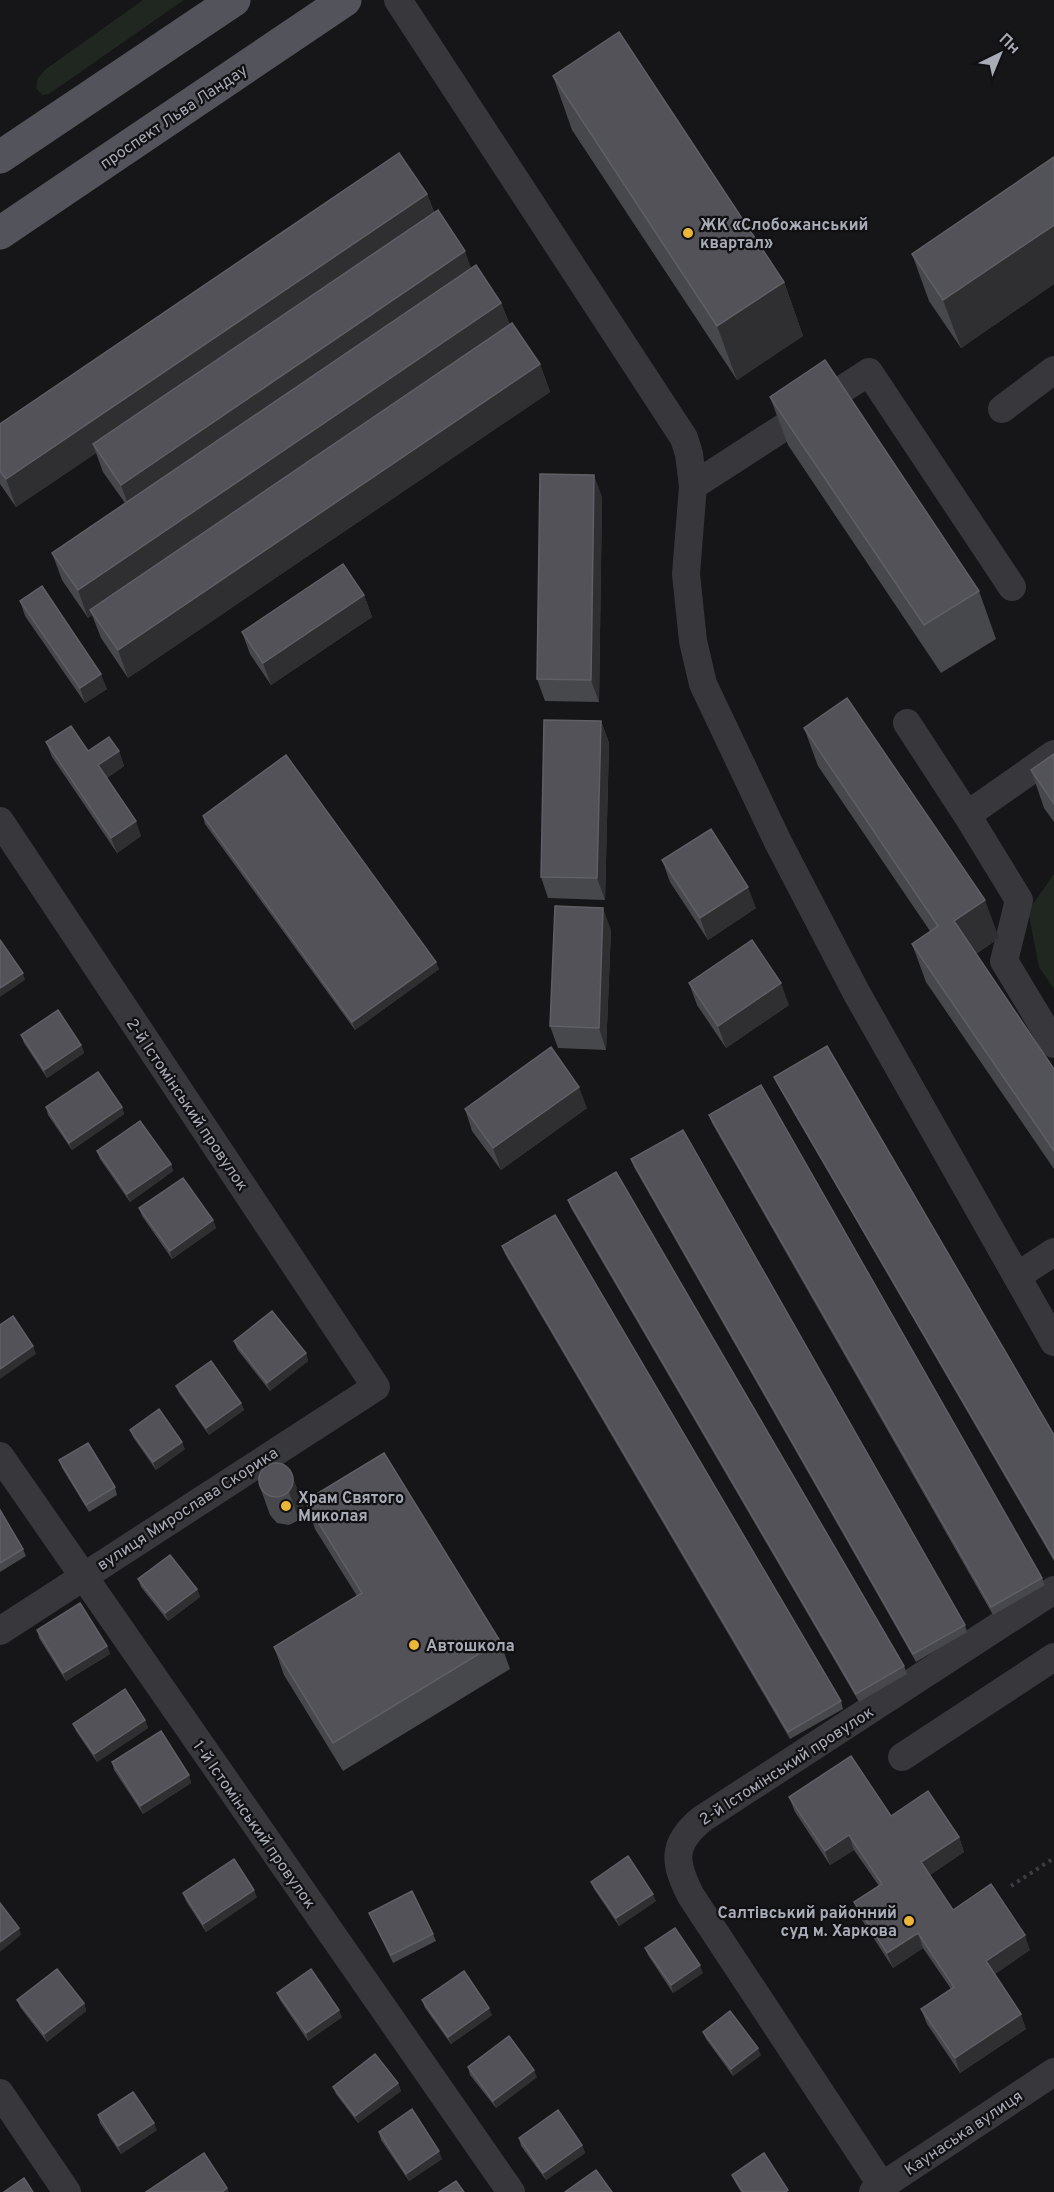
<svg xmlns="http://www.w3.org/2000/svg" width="1054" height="2192" font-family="Overpass,sans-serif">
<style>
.green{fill:#202721}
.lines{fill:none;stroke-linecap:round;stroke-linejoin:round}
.path{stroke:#3d3e43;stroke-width:4;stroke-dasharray:3 4.5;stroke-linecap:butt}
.minor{stroke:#37373c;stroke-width:28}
.major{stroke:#53545b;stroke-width:33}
.wall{fill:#47484c}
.shaded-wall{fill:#2f2f32}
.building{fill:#525258;stroke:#5f6066;stroke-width:1.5}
.poi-dot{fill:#ecb739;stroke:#111012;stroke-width:2}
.labels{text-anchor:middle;stroke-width:4.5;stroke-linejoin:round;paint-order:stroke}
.street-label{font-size:16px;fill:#a8acb7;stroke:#111012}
.poi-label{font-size:16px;font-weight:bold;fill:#a8acb7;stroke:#111012;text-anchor:start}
</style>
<rect width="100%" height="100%" fill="#161517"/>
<path class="green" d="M143,0H184L49,94L42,95L36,88L38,78L46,69Z
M1054,874V989L1039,967L1028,911Z"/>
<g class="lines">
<path class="path" d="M1011,1886L1054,1858"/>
<path class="minor" d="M398,0L684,438L689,454L693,486L686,574L693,641L703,684L778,842L856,992L1054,1342
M1002,409L1054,370
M693,486L869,372L1012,587
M907,723L967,815L1054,754
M967,815L1019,900L1004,961L1054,1044
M0,821L376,1387L0,1631
M1017,1276L1054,1252
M0,1456L511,2192
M902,1757L1054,1657
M0,2093L67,2192
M882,2186L691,1896C674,1863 671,1844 702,1819L1054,1590
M873,2192L1054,2072"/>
<path class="major" d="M0,157L234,0
M0,233L345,0"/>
</g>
<path class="wall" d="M553,76L784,282L803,336L737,380L572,130Z
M1054,157V284L961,348L929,301L912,254Z
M427,194L434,212L471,268L501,303L510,325L540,364L550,392L128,678L101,638L92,615L88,618L62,580L52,553L125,503L103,472L96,453L16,507L0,484V424Z
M770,397L979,591L996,639L941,673L788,445Z
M602,497L599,702L545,701L537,679Z
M364,595L372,617L271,685L250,654L242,632Z
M20,601L107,689L85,703L25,616Z
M601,721L609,743L605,900L548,898L541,877Z
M804,728L999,938L976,954L1054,1069V1169L926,982L912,944L930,931L818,766Z
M46,742L88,751H119L124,766L107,778L141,836L117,853L52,757Z
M1054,754V822L1044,808L1031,770Z
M203,816L439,969L355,1030L205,824Z
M662,860L756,908L708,940L670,882Z
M611,930L606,1050L558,1048L550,1026Z
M689,983L789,1005L726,1048L697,1005Z
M21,1035L81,1045L84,1053L47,1078L24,1043Z
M774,1077L1054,1435V1561L777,1084Z
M46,1107H122L124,1114L72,1150L48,1115Z
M587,1108L501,1170L472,1131L465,1109Z
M709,1115L1042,1578L1045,1585L993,1615L712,1123Z
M97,1151L171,1164L173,1171L130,1202L100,1159Z
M631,1159L965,1625L967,1632L916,1662L634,1167Z
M568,1200L904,1666L907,1674L859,1702L571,1208Z
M139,1208L213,1220L216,1228L172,1259L142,1216Z
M502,1246L841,1701L843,1709L790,1739L505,1254Z
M234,1341L306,1353L308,1361L270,1391L237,1349Z
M176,1386L241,1403L244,1410L209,1435L179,1393Z
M130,1430L185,1449L156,1470L133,1437Z
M59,1460L115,1487L117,1495L89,1512L62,1468Z
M290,1469L304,1509L299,1520L289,1525L277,1523L270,1515L260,1487Z
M305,1501L500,1641L510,1669L343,1771L284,1675L274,1647L357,1596L315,1529Z
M0,1510L23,1549L26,1556L0,1572Z
M138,1579L197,1589L200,1597L168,1621L141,1587Z
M37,1630L107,1646L110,1654L66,1681L39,1638Z
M145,1720L148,1728L97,1762L76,1731L73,1724Z
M112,1762L189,1775L191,1783L143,1814L114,1770Z
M789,1797L891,1816L959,1837L964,1852L930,1875L953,1910L1030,1950L995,1974L1026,2029L960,2073L927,2024L921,2009L951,1989L923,1948L893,1968L860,1917L854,1902L879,1886L854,1850L830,1865L795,1812Z
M591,1882L656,1901L619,1926L594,1889Z
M183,1893L257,1897L206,1932L186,1901Z
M369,1913L433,1934L436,1941L393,1963L372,1920Z
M645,1948L703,1973L673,1993L648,1955Z
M277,1993L342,2017L308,2041L280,2000Z
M17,2000L84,2003L86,2011L47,2042L20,2007Z
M422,2000L492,2015L451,2044L425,2008Z
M703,2032L761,2055L733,2076L706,2039Z
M468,2067L537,2077L496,2108L470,2075Z
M398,2083L401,2091L358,2123L336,2094L333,2087Z
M98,2115L157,2130L121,2154L100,2123Z
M379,2132L442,2159L409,2181L381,2140Z
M519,2138L582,2145L585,2153L546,2180L521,2146Z
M732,2175L789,2192H741L735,2182Z"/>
<path class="shaded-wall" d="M427,194L437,222L93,444L96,453L16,507L6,479Z
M1054,225V284L961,348L943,300Z
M465,251L475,279L131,513L121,485Z
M784,282L803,336L737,380L717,326Z
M501,303L512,331L90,610L92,615L88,618L78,590Z
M540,364L550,392L128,678L118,650Z
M594,475L602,497L599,702L591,680Z
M364,595L372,617L271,685L263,663Z
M101,674L107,689L85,703L80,688Z
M601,721L609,743L605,900L597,878Z
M119,751L124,766L104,780L98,765Z
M136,821L141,836L117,853L111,838Z
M748,887L756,908L708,940L700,918Z
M985,900L999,938L968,959L954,921Z
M603,908L611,930L606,1050L599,1028Z
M436,962L439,969L355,1030L352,1022Z
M23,973L25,980L0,997V988Z
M781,983L789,1005L726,1048L718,1026Z
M81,1045L84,1053L47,1078L44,1070Z
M579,1087L587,1108L501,1170L493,1148Z
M122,1107L124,1114L72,1150L69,1143Z
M171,1164L173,1171L130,1202L127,1194Z
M213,1220L216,1228L172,1259L170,1251Z
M33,1346L36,1354L0,1379V1369Z
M306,1353L308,1361L270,1391L267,1383Z
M241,1403L244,1410L209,1435L206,1428Z
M182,1442L185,1449L156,1470L153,1462Z
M290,1469L304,1509L299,1520L289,1492Z
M197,1589L200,1597L168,1621L165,1613Z
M107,1646L110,1654L66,1681L63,1673Z
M145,1720L148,1728L97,1762L94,1754Z
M189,1775L191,1783L143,1814L140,1806Z
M849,1835L854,1850L830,1865L825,1851Z
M959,1837L964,1852L927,1877L921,1862Z
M254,1890L257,1897L206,1932L203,1924Z
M653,1894L656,1901L619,1926L616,1918Z
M19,1928L21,1935L0,1952V1942Z
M918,1933L923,1948L893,1968L887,1953Z
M1025,1935L1030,1950L992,1976L986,1961Z
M700,1965L703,1973L673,1993L671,1985Z
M84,2003L86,2011L47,2042L44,2034Z
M489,2008L492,2015L451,2044L448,2037Z
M339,2010L342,2017L308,2041L306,2033Z
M1021,2014L1026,2029L960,2073L955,2058Z
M758,2048L761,2055L733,2076L731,2069Z
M534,2070L537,2077L496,2108L493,2101Z
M398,2083L401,2091L358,2123L355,2116Z
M154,2123L157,2130L121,2154L118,2146Z
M582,2145L585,2153L546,2180L543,2173Z
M439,2151L442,2159L409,2181L406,2174Z
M227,2188L229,2192H222Z"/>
<path class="building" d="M619,32L784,282L717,326L553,76Z
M399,153L427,194L6,479L0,471V424Z
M1054,157V225L943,300L912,254Z
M438,210L465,251L121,485L93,444Z
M476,265L501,303L78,590L52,553Z
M512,323L540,364L118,650L90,610Z
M825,360L979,591L924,625L770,397Z
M540,474L594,475L591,680L537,679Z
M343,564L364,595L263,663L242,632Z
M42,586L101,674L80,688L20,601Z
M847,698L985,900L954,921L1054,1069V1151L912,944L938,926L804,728Z
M544,720L601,721L597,878L541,877Z
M71,726L88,751L109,737L119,751L98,765L136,821L111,838L46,742Z
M1054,754V804L1031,770Z
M286,755L436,962L352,1022L203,816Z
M711,829L748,887L700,918L662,860Z
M555,906L603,908L599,1028L550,1026Z
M0,940L23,973L0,988Z
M752,940L781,983L718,1026L689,983Z
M58,1010L81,1045L44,1070L21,1035Z
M827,1046L1054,1435V1558L774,1077Z
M551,1047L579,1087L493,1148L465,1109Z
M98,1072L122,1107L69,1143L46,1107Z
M761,1085L1042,1578L991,1607L709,1115Z
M140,1121L171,1164L127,1194L97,1151Z
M683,1130L965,1625L913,1654L631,1159Z
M616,1172L904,1666L856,1694L568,1200Z
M183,1178L213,1220L170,1251L139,1208Z
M555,1215L841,1701L788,1732L502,1246Z
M272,1311L306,1353L267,1383L234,1341Z
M13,1316L33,1346L0,1369V1325Z
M211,1361L241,1403L206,1428L176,1386Z
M159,1409L182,1442L153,1462L130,1430Z
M88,1443L115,1487L86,1505L59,1460Z
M384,1453L500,1641L333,1743L274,1647L362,1593L305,1501Z
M259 1480a17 17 0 1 1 34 0a17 17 0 1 1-34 0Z
M0,1510L23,1549L0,1563Z
M170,1555L197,1589L165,1613L138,1579Z
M80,1603L107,1646L63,1673L37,1630Z
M125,1689L145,1720L94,1754L73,1724Z
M161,1731L189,1775L140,1806L112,1762Z
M851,1756L891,1816L928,1791L959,1837L921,1862L953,1910L991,1884L1025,1935L986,1961L1021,2014L955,2058L921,2009L954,1987L918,1933L887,1953L854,1902L882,1884L849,1835L825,1851L789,1797Z
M628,1856L653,1894L616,1918L591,1882Z
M234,1859L254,1890L203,1924L183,1893Z
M412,1891L433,1934L391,1955L369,1913Z
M0,1903L19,1928L0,1942Z
M675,1928L700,1965L671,1985L645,1948Z
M57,1969L84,2003L44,2034L17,2000Z
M311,1969L339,2010L306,2033L277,1993Z
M464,1971L489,2008L448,2037L422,2000Z
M730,2011L758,2048L731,2069L703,2032Z
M509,2036L534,2070L493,2101L468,2067Z
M375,2054L398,2083L355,2116L333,2087Z
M133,2092L154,2123L118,2146L98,2115Z
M412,2109L439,2151L406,2174L379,2132Z
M558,2110L582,2145L543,2173L519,2138Z
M204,2153L227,2188L222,2192H146Z
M764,2153L788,2190L785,2192H743L732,2175Z
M596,2170L612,2192H565Z
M24,2178L33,2192H4Z
M456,2181L464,2192H439Z"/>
<g class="poi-dot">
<circle cx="688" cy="233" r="6"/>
<circle cx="286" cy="1506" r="6"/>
<circle cx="414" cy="1645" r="6"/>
<circle cx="909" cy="1921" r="6"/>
</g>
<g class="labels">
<g class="street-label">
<text transform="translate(173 116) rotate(-34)" y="6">проспект Льва Ландау</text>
<text transform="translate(188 1104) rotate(56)" y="6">2-й Істомінський провулок</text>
<text transform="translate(187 1508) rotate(-33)" y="6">вулиця Мирослава Скорика</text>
<text transform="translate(786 1765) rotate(-33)" y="6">2-й Істомінський провулок</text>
<text transform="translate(255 1824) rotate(55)" y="6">1-й Істомінський провулок</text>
<text transform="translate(963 2132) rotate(-34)" y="6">Каунаська вулиця</text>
</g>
<g class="poi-label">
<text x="700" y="230">ЖК «Слобожанський<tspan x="700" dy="18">квартал»</tspan></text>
<text x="298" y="1503">Храм Святого<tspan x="298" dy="18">Миколая</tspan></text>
<text x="426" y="1651">Автошкола</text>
<text x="897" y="1918" text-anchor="end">Салтівський районний<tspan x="897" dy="18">суд м. Харкова</tspan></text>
</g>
</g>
<g transform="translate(1000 54) rotate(43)" stroke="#111012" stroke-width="4.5" paint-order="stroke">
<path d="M0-4.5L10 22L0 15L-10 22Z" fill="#a8acb7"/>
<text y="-9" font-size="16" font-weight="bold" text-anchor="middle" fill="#a8acb7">Пн</text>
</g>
</svg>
